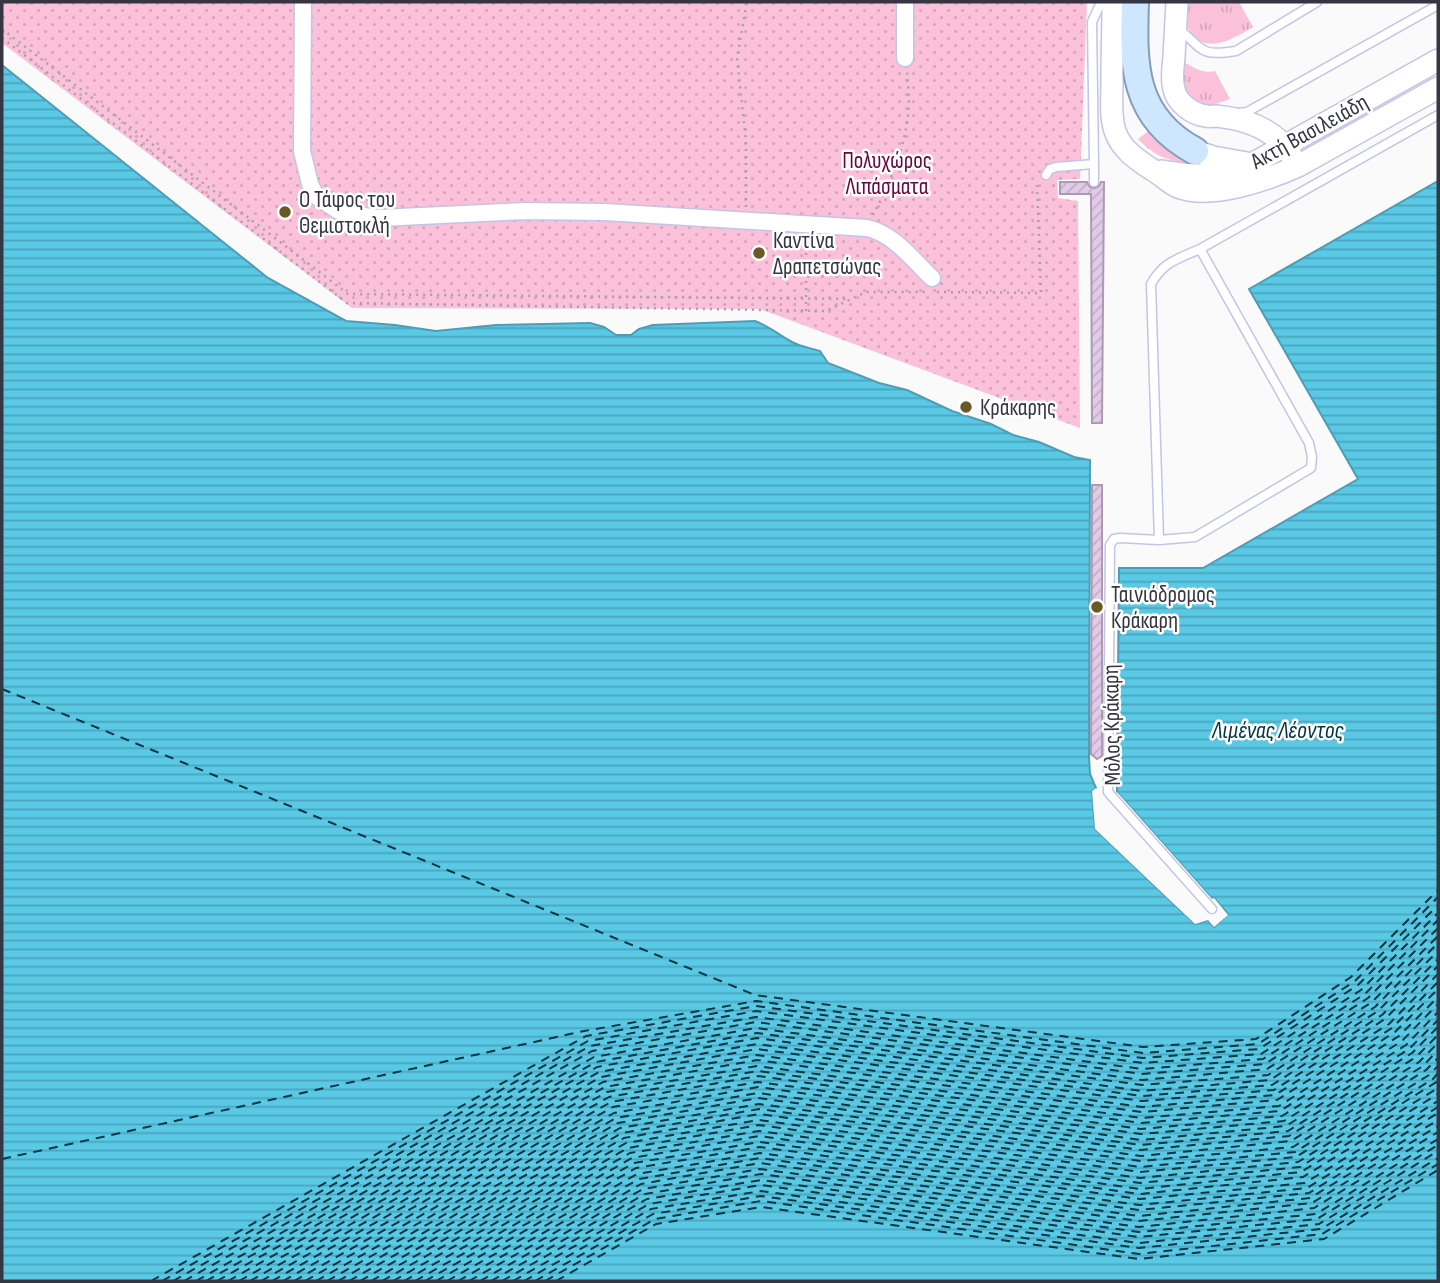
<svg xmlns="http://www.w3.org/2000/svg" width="1440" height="1283" font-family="'Sofia Sans Condensed',sans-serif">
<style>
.grass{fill:url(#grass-tufts)}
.park{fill:url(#park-dots)}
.water{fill:url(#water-rules);stroke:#4f9db5;stroke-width:2}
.pier{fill:#fafafa}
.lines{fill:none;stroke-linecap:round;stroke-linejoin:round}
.ferry{stroke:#013743;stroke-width:2;stroke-dasharray:9 7;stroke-linecap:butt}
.building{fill:url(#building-hatch);stroke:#ad99b4;stroke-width:2}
.service-casing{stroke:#c4c4e6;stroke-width:11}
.minor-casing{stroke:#c4c4e6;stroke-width:19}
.tertiary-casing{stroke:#c4c4e6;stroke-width:24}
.primary-casing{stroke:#859dbd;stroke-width:30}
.path{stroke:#a2a2a8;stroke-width:2.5;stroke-dasharray:2 5;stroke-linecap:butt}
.service{stroke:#fff;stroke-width:8}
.minor{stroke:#fff;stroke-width:16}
.tertiary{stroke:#fff;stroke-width:21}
.primary{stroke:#cfe6ff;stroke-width:26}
.poi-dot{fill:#6a5927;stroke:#fff;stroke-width:2.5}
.labels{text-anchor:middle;stroke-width:5;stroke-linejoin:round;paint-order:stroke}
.street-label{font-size:23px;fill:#363643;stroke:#fff}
.park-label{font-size:23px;fill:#680542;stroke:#fff}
.poi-label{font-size:23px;fill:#363643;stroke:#fff;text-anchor:start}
.water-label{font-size:24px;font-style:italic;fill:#013743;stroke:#fff}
</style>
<defs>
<pattern id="grass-tufts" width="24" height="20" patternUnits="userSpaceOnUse" patternTransform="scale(1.75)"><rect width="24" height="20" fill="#fbc1da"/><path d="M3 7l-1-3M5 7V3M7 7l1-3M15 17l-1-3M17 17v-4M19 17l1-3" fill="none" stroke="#d8a6bc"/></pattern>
<pattern id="park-dots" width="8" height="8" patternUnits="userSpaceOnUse" patternTransform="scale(1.75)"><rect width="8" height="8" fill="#fbc1da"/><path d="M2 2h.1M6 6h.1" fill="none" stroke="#d8a6bc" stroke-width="1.8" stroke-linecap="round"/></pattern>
<pattern id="water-rules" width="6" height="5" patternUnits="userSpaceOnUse" patternTransform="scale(1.75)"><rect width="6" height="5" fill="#5ac9e6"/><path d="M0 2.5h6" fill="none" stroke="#4ba4bc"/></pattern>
<pattern id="building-hatch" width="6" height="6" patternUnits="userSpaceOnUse" patternTransform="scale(1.75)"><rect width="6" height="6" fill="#e1cbe8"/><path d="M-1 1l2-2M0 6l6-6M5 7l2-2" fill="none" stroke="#c2afc8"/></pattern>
</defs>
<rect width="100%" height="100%" fill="#fafafa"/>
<path class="grass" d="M1186,2H1239L1253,27C1236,37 1208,55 1192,34C1189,30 1185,24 1184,19C1184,14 1185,7 1186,2Z
M1182,61C1193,67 1202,74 1215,71L1230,99L1210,106L1195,102L1185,89L1181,80Z
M1151,129L1196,163C1172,163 1155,157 1138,139Z"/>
<path class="park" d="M2,2H1087L1080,179L1057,180L1058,198L1078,201L1080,428L760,309L352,308L2,43Z"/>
<path class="water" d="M2,65L268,278L346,321L395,325L436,331L496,325L590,323L604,327L616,335H631L639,329L653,325L755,321C769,326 779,335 792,342C801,347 811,348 820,351L828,363L879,383L907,390L952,411L991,424L1013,435L1039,442L1074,457L1090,460L1089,757L1090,774L1096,788L1092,791L1095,829L1195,924L1208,920L1214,927L1228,914L1214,898L1212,899L1117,792L1119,568H1203L1358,479L1249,289L1438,181V1281H2Z"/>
<path class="pier" d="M1096,788L1098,790L1096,792L1099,828L1196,920L1209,917L1215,922L1223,914L1115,794L1117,792L1212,899L1214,898L1228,915L1214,927L1208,920L1195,924L1095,829L1092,791Z"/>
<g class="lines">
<path class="ferry" d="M2,689L755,995L1143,1047L1256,1039L1351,977L1438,890
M2,1159L584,1031L756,1001L1143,1053L1258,1044L1355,981L1438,897
M151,1281L586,1036L756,1006L1143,1058L1259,1049L1358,985L1438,905
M162,1281L588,1041L756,1011L1143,1063L1261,1054L1361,990L1438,913
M173,1281L590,1046L756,1017L1142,1069L1263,1059L1365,994L1438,920
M184,1281L592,1051L756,1022L1142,1074L1265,1064L1368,998L1438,928
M196,1281L594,1057L756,1028L1142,1080L1267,1069L1372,1002L1438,936
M206,1281L596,1062L757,1033L1142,1085L1268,1075L1375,1007L1438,943
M217,1281L597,1067L757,1038L1142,1091L1270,1080L1378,1011L1438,951
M228,1281L599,1072L757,1044L1142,1096L1272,1085L1382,1015L1438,959
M239,1281L601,1077L757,1049L1142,1101L1274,1090L1385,1019L1438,966
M250,1281L603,1082L757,1055L1142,1107L1275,1095L1389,1024L1438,974
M261,1281L605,1087L757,1060L1142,1112L1277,1100L1392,1028L1438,982
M272,1281L607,1092L757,1066L1142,1118L1279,1106L1395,1032L1438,989
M283,1281L609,1097L758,1071L1141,1123L1280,1111L1399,1036L1438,997
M294,1281L611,1102L758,1076L1141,1129L1282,1116L1402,1041L1438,1004
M305,1281L613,1107L758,1082L1141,1134L1284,1121L1406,1045L1438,1012
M316,1281L614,1113L758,1087L1141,1140L1286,1126L1409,1049L1438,1020
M327,1281L616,1118L758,1093L1141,1145L1288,1131L1412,1053L1438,1027
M338,1281L618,1123L758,1098L1141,1150L1289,1136L1416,1057L1438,1035
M349,1281L620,1128L759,1104L1141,1156L1291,1141L1419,1062L1438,1043
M360,1281L622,1133L759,1109L1141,1161L1293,1147L1423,1066L1438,1050
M371,1281L624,1138L759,1114L1140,1167L1295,1152L1426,1070L1438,1058
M382,1281L626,1143L759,1120L1140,1172L1296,1157L1429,1075L1438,1066
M393,1281L628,1148L759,1125L1140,1178L1298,1162L1433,1079L1438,1073
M404,1281L630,1153L759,1131L1140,1183L1300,1167L1438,1081
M415,1281L632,1158L759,1136L1140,1189L1301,1172L1438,1088
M425,1281L634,1163L760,1142L1140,1194L1303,1177L1438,1094
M436,1281L636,1168L760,1147L1140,1199L1305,1183L1438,1101
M447,1281L637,1174L760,1153L1140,1205L1307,1188L1438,1107
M458,1281L639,1179L760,1158L1139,1210L1309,1193L1438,1113
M469,1281L641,1184L760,1163L1139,1216L1310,1198L1438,1120
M480,1281L643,1189L760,1169L1139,1221L1312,1203L1438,1126
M491,1281L645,1194L761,1174L1139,1227L1314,1208L1438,1132
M502,1281L647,1199L761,1180L1139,1232L1316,1214L1438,1139
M513,1281L649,1204L761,1185L1139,1237L1317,1219L1438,1145
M524,1281L651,1209L761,1191L1139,1243L1319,1224L1438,1151
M535,1281L653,1214L761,1196L1139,1248L1321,1229L1438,1158
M545,1281L655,1219L761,1201L1139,1254L1322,1234L1438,1164
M556,1281L656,1224L761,1207L1139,1259L1324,1239L1438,1170"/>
</g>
<path class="building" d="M1060,182H1087L1090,187L1095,188L1099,186L1101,182H1104L1102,423H1092L1091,194H1060Z
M1092,485H1102V756L1097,759L1091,754Z"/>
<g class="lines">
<g class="service-casing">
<path id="service" d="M1178,28C1203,49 1199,57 1236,51L1317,2
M1238,113L1247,112L1438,5
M1046,175L1050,169L1056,167L1094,164L1092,22L1101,2
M1094,182V164
M1200,249L1309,443L1312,457L1311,468L1195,537L1159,540L1120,538L1114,539L1110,545L1108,792L1212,909
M1159,540L1151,284C1164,261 1178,259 1200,249L1438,115"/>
</g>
<g class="minor-casing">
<path id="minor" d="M303,2L302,151L310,184L316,196L337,210L347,214L379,218L526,211L605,212L867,228C894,234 912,259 932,278
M905,2V58"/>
</g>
<g class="tertiary-casing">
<path id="tertiary" d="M1113,2C1113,29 1112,56 1112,83C1112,98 1110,116 1115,131C1121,149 1136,159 1151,169C1161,174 1168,183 1178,187C1211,200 1267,180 1298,166L1438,88
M1177,2C1176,20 1175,38 1174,57C1173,67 1171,79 1174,89C1176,102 1193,115 1206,116C1209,117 1213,116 1216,116C1246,119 1275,129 1291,155
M1195,151L1213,157L1247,163
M1162,171C1197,177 1218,177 1252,164L1438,60"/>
</g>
<g class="primary-casing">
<path id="primary" d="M1135,2C1133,65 1132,117 1195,151"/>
</g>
<path class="path" d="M2,29L348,294L850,299
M2,38L347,303L826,311L866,292H926
M746,207V141L737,58L747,2
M873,215C889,185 904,150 908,116C910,101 908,85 907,71
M937,292L1041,293L1037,185
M806,311V241"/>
<use href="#service" class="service"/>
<use href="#minor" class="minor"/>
<use href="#tertiary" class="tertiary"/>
<use href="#primary" class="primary"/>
</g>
<g class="poi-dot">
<circle cx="285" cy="212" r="7"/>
<circle cx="759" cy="253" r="7"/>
<circle cx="966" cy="407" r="7"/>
<circle cx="1097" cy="607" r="7"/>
</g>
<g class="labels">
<g class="street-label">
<text transform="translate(1309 131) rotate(-29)" y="8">Ακτή Βασιλειάδη</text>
<text transform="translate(1111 725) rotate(-91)" y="8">Μόλος Κράκαρη</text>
</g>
<g class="park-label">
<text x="887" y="168">Πολυχώρος<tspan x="887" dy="26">Λιπάσματα</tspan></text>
</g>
<g class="poi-label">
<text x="299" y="207">Ο Τάφος του<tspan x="299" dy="26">Θεμιστοκλή</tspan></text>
<text x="773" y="248">Καντίνα<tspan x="773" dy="26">Δραπετσώνας</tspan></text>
<text x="980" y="415">Κράκαρης</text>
<text x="1111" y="602">Ταινιόδρομος<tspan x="1111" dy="26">Κράκαρη</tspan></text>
</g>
<g class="water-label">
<text x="1278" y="738">Λιμένας Λέοντος</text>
</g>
</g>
<rect width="1440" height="1283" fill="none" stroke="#363643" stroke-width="7"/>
</svg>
